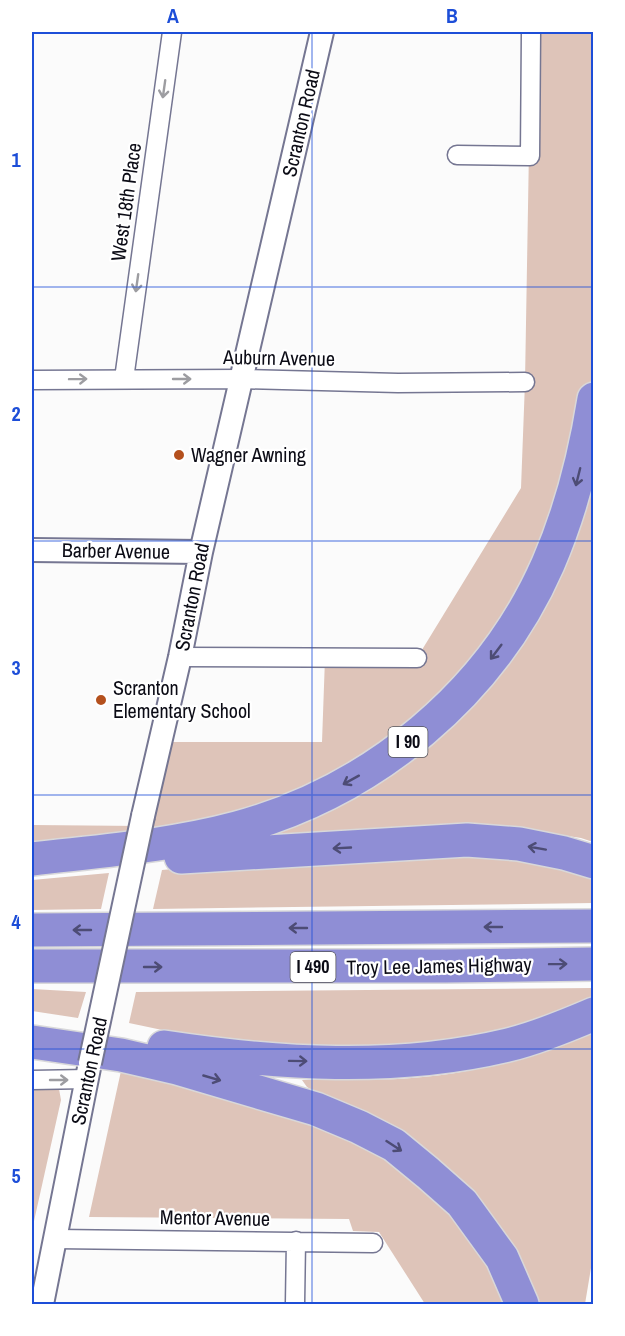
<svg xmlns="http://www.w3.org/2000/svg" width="625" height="1336" font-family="'Archivo Narrow',sans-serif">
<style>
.green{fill:#dec4b9}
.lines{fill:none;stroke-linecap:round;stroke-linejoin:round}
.minor-casing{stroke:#757692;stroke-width:21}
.tertiary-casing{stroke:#757692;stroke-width:26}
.motorway-casing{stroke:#d8d8da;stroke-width:36}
.minor{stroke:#fff;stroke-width:18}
.tertiary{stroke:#fff;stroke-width:22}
.motorway{stroke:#8f8ed5;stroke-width:33}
.tertiary-bridge-casing{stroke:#757692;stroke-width:26;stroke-linecap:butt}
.tertiary-bridge{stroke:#fff;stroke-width:22}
.oneway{stroke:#9d9da1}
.oneway2{stroke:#4d4c75}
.grid{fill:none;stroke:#1d4ed8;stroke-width:1.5;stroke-opacity:0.55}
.poi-dot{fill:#b4501d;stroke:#fff;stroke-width:2}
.labels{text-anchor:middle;stroke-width:4.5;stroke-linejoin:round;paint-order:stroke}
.shield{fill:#fff;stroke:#54545b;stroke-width:1.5}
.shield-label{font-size:18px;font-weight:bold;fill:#0b0b15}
.street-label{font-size:20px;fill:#0b0b15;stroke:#fff}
.poi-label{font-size:20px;fill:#0b0b15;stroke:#fff;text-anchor:start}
.neatline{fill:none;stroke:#1d4ed8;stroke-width:2}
.grid-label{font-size:20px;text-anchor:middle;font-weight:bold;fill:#1d4ed8}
</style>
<rect width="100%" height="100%" fill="#fbfbfb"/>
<path class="green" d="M531,32H593V399L583,453L481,672L299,807L32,859V825L141,826L160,742H322L325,658H417L521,488L525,382Z
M593,465V842L581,838L528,830L247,840L443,731Z
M474,852L593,873V903L153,909L162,870L241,863Z
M109,873L101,909L32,910V880Z
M593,988V1002L466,1042L346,1047L279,1045L228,1040L167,1031L129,1023L136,992Z
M32,989L86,992L78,1018L32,1011Z
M593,1033L594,1250L585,1304H540L516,1258L337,1105L307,1087L302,1080C314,1080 326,1079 339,1079C358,1078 378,1080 398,1079C463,1076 534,1059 593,1033Z
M121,1071L279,1110L387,1157L429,1191L467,1233L497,1284L503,1304H425L379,1232L353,1231L349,1219L89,1217Z
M32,1089H59L61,1100L32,1230Z"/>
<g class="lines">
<g class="minor-casing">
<path id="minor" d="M457,155L530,156L531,32
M124,379L172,32
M32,380L241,379L398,383L525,382
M180,657L417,658
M32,1080L87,1079
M56,1239L373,1243
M295,1304L296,1241"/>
</g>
<g class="tertiary-casing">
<path id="tertiary" d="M32,550L201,552
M143,816L180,657L201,552L322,32
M42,1304L90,1063"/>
</g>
<g class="motorway-casing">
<path id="motorway" d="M181,857L467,840L519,844L564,853L594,862
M32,859C100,851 170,846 237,828C373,791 491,694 548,564C571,511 585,455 594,399
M32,930L594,926
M32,966H445L594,964
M32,1042L121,1055L177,1068L316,1109L359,1127L394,1145L428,1173L462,1203L502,1258L522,1304
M164,1047C277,1064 395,1072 508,1045C537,1038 566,1026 594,1014"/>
</g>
<use href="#minor" class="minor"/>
<use href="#tertiary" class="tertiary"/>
<use href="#motorway" class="motorway"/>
<g class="tertiary-bridge-casing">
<path id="tertiary-bridge" d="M90,1063L143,816"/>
</g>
<use href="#tertiary-bridge" class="tertiary-bridge"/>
</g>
<defs><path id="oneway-shaft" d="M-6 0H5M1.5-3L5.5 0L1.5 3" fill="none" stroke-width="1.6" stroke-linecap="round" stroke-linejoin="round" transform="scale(1.5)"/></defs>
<g class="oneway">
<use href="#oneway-shaft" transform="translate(164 89) rotate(98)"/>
<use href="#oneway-shaft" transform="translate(137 283) rotate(98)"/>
<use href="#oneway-shaft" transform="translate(78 379) rotate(-1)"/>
<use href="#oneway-shaft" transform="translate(182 379)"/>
<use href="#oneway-shaft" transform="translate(59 1080)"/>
</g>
<g class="oneway2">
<use href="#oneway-shaft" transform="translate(578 477) rotate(104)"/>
<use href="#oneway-shaft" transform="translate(496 652) rotate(127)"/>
<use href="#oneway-shaft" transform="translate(351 780) rotate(151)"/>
<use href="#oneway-shaft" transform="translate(342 848) rotate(177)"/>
<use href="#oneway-shaft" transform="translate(537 848) rotate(-170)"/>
<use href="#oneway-shaft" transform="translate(493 927) rotate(180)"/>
<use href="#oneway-shaft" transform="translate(298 928) rotate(180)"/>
<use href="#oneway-shaft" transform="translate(82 930) rotate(180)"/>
<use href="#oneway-shaft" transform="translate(558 964) rotate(-1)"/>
<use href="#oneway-shaft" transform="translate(153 967)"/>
<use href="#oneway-shaft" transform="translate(298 1061) rotate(1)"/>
<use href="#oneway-shaft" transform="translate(212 1078) rotate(16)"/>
<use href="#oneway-shaft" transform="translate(394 1146) rotate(33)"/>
</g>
<path class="grid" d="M312,32V1304M32,287H594M32,541H594M32,795H594M32,1049H594"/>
<g class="poi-dot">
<circle cx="179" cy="455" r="6"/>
<circle cx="101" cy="700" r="6"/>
</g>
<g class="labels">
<g class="shield">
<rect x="388.5" y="727" width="39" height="30" rx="4.5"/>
<rect x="290.5" y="952" width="45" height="30" rx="4.5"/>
</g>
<g class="shield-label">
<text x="408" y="748">I 90</text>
<text x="313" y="973">I 490</text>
</g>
<g class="street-label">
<text transform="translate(301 123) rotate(-77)" y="7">Scranton Road</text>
<text transform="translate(126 202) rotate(-82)" y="7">West 18th Place</text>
<text transform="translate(279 358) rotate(1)" y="7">Auburn Avenue</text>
<text transform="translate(116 551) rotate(1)" y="7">Barber Avenue</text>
<text transform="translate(192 597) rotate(-79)" y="7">Scranton Road</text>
<text transform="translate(439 966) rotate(-1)" y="7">Troy Lee James Highway</text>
<text transform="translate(89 1071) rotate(-78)" y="7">Scranton Road</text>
<text transform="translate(215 1218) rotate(1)" y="7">Mentor Avenue</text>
</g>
<g class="poi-label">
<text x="191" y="462">Wagner Awning</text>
<text x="113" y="695">Scranton<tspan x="113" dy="23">Elementary School</tspan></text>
</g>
</g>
<rect width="625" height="1336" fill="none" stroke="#ffffff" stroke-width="66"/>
<rect x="33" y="33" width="559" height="1270" class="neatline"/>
<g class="grid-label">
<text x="173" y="23">A</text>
<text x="452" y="23">B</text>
<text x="16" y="167">1</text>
<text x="16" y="421">2</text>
<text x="16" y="675">3</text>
<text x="16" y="929">4</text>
<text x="16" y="1183">5</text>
</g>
</svg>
